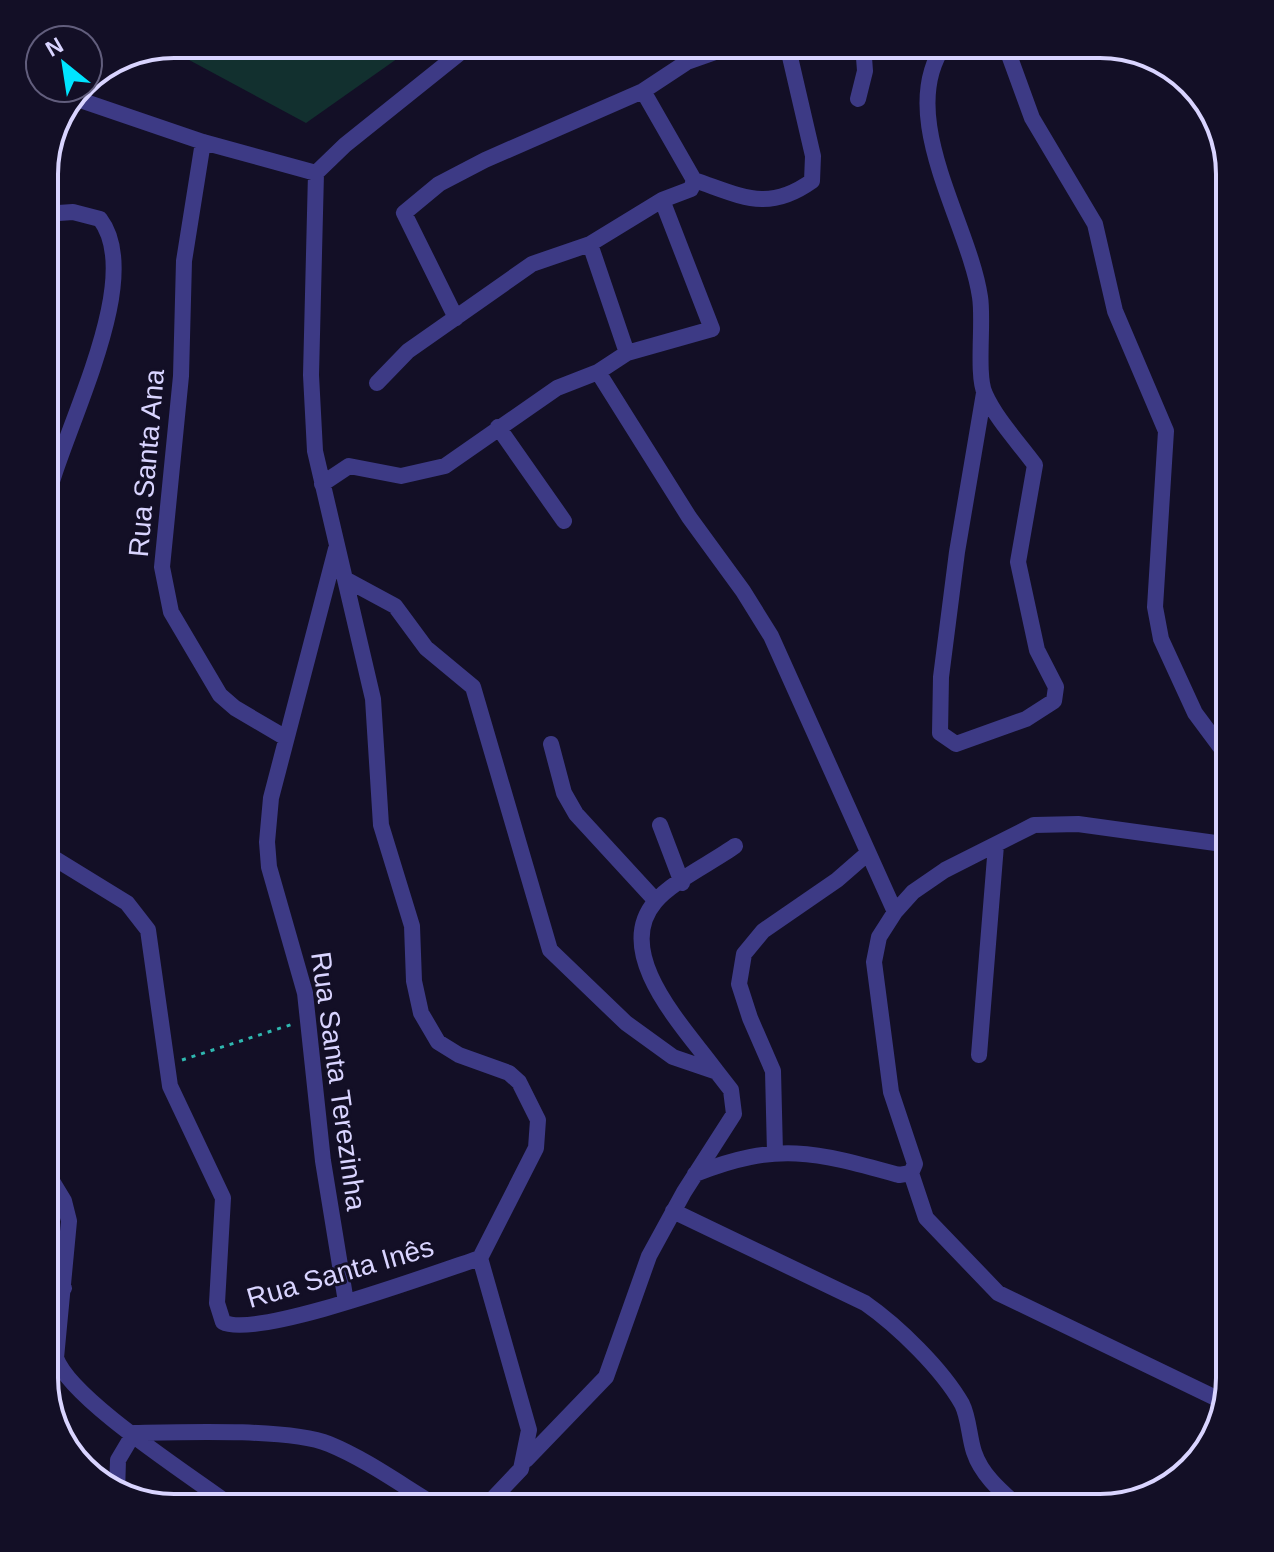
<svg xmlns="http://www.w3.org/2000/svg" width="1274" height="1552" font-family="Helvetica,sans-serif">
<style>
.green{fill:#12302f}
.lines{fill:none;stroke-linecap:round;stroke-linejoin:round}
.path{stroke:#2fb8b0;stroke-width:3;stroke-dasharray:4 6;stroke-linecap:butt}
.street{stroke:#3d3a85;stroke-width:16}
.labels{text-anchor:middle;stroke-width:6;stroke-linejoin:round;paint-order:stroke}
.street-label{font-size:28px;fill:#d9d4ff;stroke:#130f26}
.rim{fill:none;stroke:#d9d4ff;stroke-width:4}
</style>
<rect width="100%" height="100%" fill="#130f26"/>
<path class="green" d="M174,44H418L306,123L165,47Z"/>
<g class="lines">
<path class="path" d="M182,1060L293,1024"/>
<path class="street" d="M945,44C894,115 969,222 980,297C984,321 976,375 985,394C996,419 1019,443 1035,465L1018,562L1037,650L1056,687L1054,701L1026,719L956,744L940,733L941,677L957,552L984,393
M1005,44L1032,118L1095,224L1115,311L1166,431L1155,607L1161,639L1195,713L1230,760
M643,91L687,62L738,44
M77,99L203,142L316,173
M858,99L865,71L863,44
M203,142L184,261L181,376L162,567L171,612L220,695L235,708L286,738
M316,173L311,375L315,451L373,699L381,825L412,926L414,981L421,1013L438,1042L459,1055L509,1073L519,1082L538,1120L536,1148L480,1258L529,1430L521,1469L484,1508
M316,173L345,145L471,44
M694,180C742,196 767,213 812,181L813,156L787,44
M590,244L662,200L712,329L627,353L598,372L689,517L743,591L771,636L895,912
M456,318L404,213L439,184L485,160L643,91L694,180L691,189L662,200
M377,383L408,351L532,264L590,244L627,353
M498,427L564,521
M322,484L349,466L401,476L445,466L557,388L598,372
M44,512C56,441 148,282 100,219L73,212L44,214
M336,549L271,798L267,842L269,867L305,993L323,1161L346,1302
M345,579L395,606L426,648L473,687L550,950L626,1023L673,1057L717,1072L731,1090L734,1114L684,1192L649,1256L606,1377L526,1460
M44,665C59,630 45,586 44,549
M551,744L564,793L576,814L656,901
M660,825L682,883
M44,852L127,903L148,930L170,1086L223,1198L217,1303L223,1322C255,1340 437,1272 480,1258
M979,1055L996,845
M717,1072C686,1029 611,954 655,902C671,882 713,862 735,846
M775,1153L773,1071L750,1018L739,984L744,954L763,931L837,880L868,853
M44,1168L64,1201L69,1221L56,1358C71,1400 193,1477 234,1508
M911,1173L926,1218L998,1293L1224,1402
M695,1174C778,1141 816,1152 899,1175L911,1173L915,1164L891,1092L874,962L879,937L895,912L913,892L945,870L1034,825L1078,824L1230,845
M673,1211L865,1303C898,1326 942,1369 962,1404C969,1418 969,1437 974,1452C982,1476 1002,1492 1020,1508
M44,1261L64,1288
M117,1493L118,1460L134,1433C180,1432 289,1428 329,1444C368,1460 404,1487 440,1508"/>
</g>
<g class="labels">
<g class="street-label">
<text transform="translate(146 463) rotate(-85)" y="10">Rua Santa Ana</text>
<text transform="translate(339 1081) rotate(82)" y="10">Rua Santa Terezinha</text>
<text transform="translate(340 1272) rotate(-16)" y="10">Rua Santa Inês</text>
</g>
</g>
<path d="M0 0H1274V1552H0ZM174 58H1100A116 116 0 0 1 1216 174V1378A116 116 0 0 1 1100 1494H174A116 116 0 0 1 58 1378V174A116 116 0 0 1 174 58Z" fill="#130f26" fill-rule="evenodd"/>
<path class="rim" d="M174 58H1100A116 116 0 0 1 1216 174V1378A116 116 0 0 1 1100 1494H174A116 116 0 0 1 58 1378V174A116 116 0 0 1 174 58Z"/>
<g transform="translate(64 64) rotate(330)"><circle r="38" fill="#130f26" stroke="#625e7d" stroke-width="2"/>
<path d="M0-6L14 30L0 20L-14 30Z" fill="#00e5ff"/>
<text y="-12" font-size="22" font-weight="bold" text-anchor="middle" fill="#d9d4ff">N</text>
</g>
</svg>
